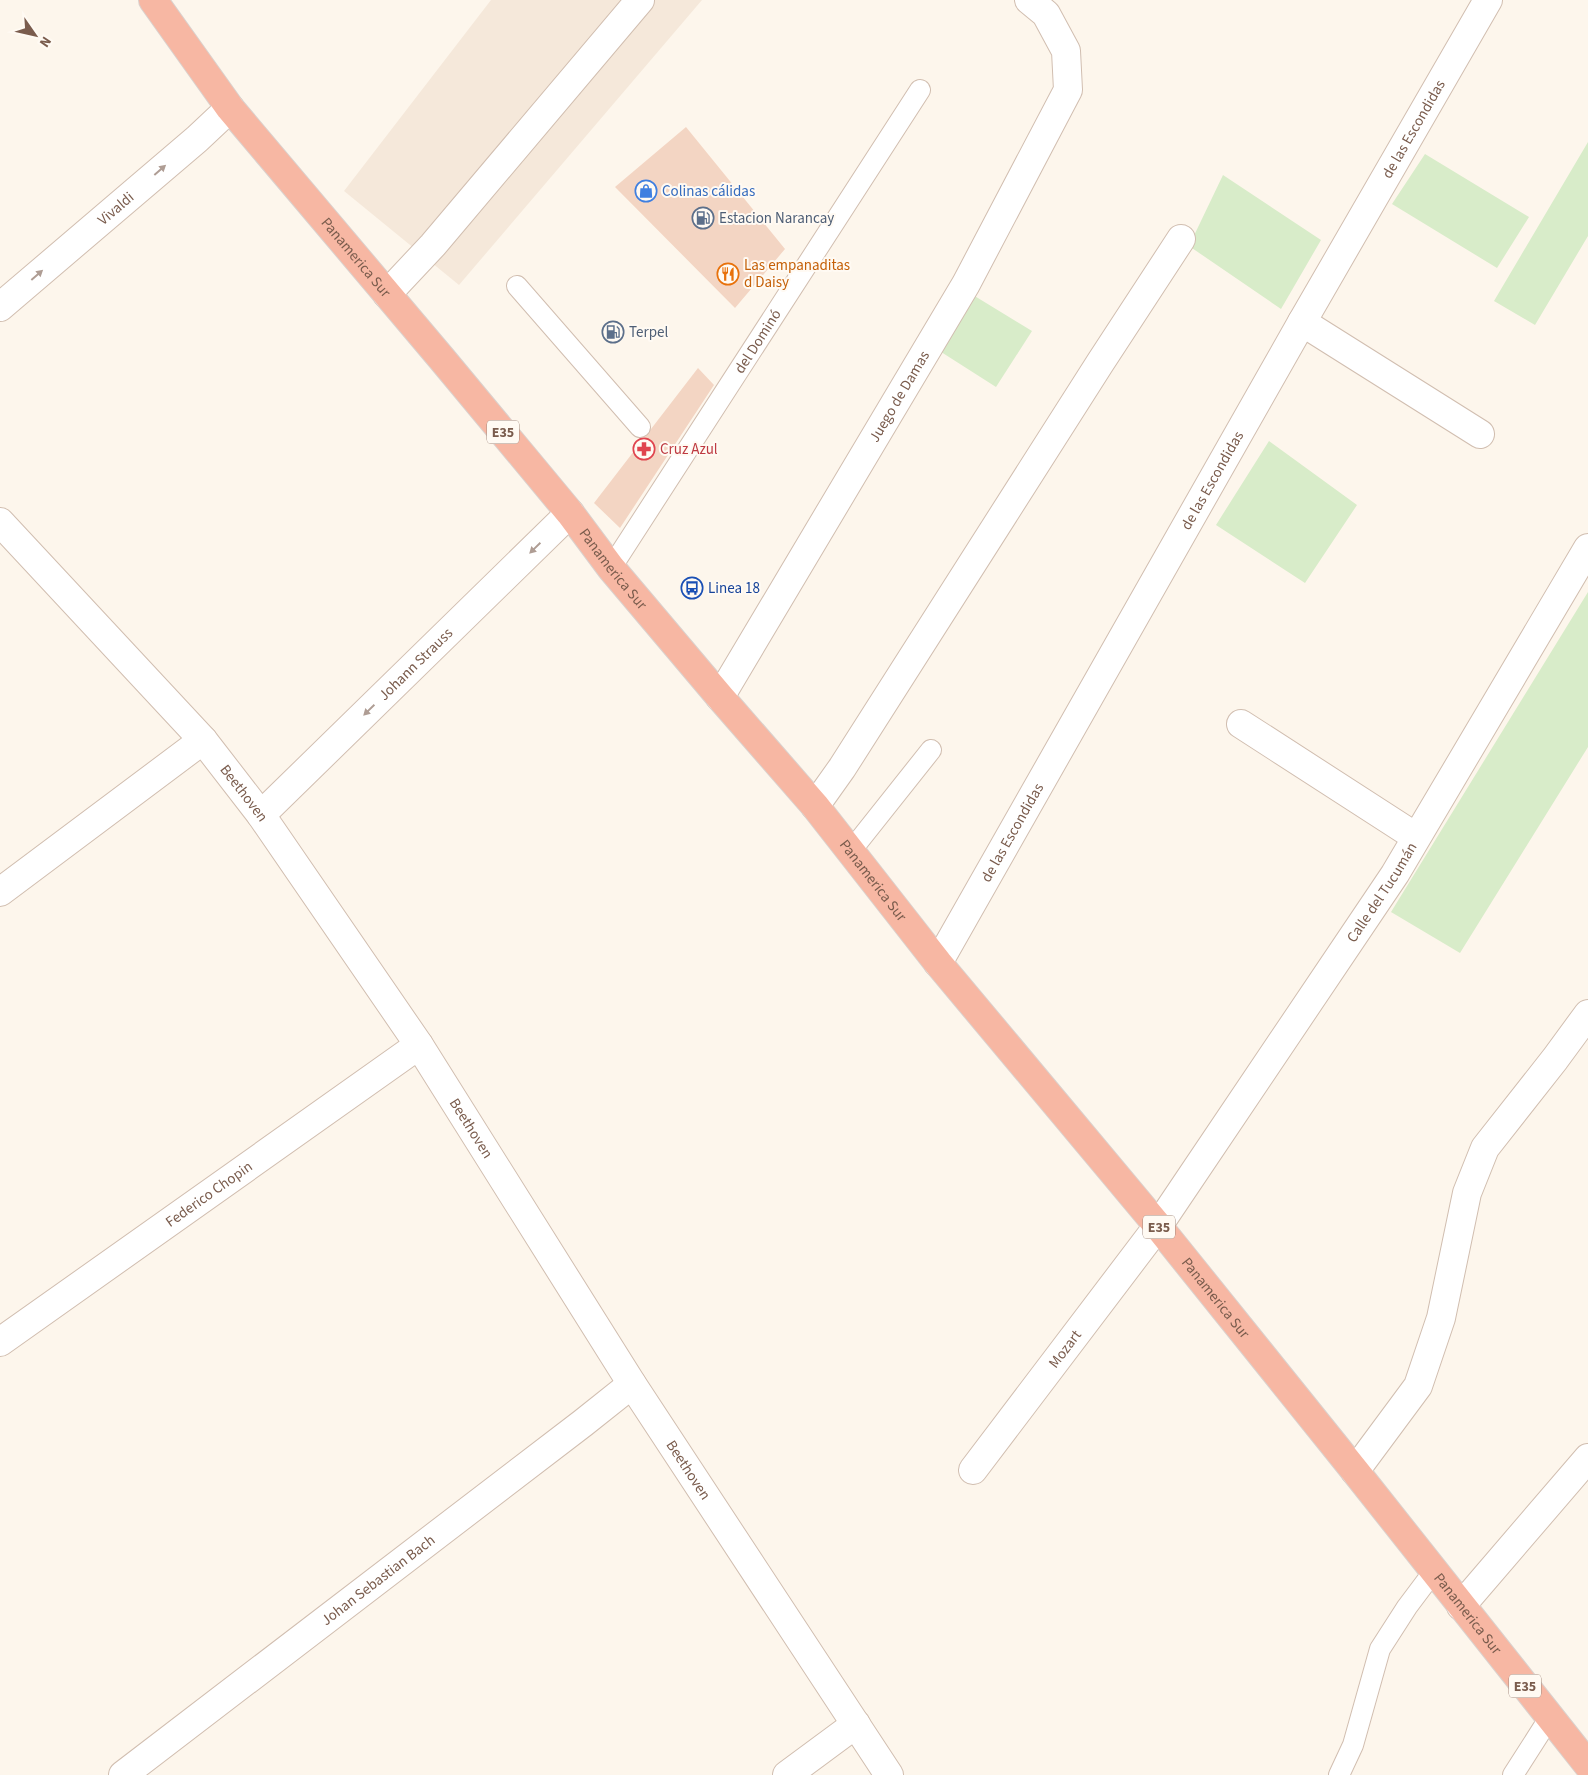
<svg xmlns="http://www.w3.org/2000/svg" width="1588" height="1775" font-family="'Source Sans 3',sans-serif">
<style>
.residential{fill:#f5e8da}
.green{fill:#d8ecc9}
.building{fill:#f3d5c3}
.lines{fill:none;stroke-linecap:round;stroke-linejoin:round}
.lane-casing{stroke:#d1beb0;stroke-width:22}
.street-casing{stroke:#d1beb0;stroke-width:30}
.highway-casing{stroke:#dad1cd;stroke-width:30}
.lane{stroke:#fff;stroke-width:20}
.street{stroke:#fff;stroke-width:28}
.highway{stroke:#f7b7a3;stroke-width:28}
.oneway{fill:#af9d94}
.labels{text-anchor:middle;stroke-width:4;stroke-linejoin:round;paint-order:stroke}
.shield{fill:#fffaf3;stroke:#a28b7f;stroke-width:1}
.shield-label{font-size:14px;font-weight:bold;fill:#7a5c4d}
.street-label{font-size:15px;fill:#7a5c4d;stroke:#fffaf3}
.shop-label{font-size:15px;fill:#366cbe;stroke:#fffaf3;text-anchor:start}
.service-label{font-size:15px;fill:#4e5e75;stroke:#fffaf3;text-anchor:start}
.food-label{font-size:15px;fill:#c56008;stroke:#fffaf3;text-anchor:start}
.health-label{font-size:15px;fill:#be3a42;stroke:#fffaf3;text-anchor:start}
.transit-label{font-size:15px;fill:#164399;stroke:#fffaf3;text-anchor:start}
</style>
<rect width="100%" height="100%" fill="#fdf6ec"/>
<path class="residential" d="M491,0H702L459,285L344,191Z"/>
<path class="green" d="M1588,142V236L1535,325L1494,301Z
M1425,154L1529,217L1497,268L1392,204Z
M1223,175L1321,240L1281,309L1189,246Z
M973,295L1032,331L996,387L938,350Z
M1269,441L1357,505L1305,583L1216,525Z
M1588,592V747L1460,953L1391,912Z"/>
<path class="building" d="M686,127L785,249L735,308L615,187Z
M698,368L714,385L620,528L594,503Z"/>
<g class="lines">
<g class="lane-casing">
<g id="lane">
<path d="M517,286L640,427"/>
<path id="s1" d="M611,568L920,90"/>
<path d="M850,852L931,750"/>
<path d="M1339,1775L1353,1745L1380,1649L1407,1607L1434,1571"/>
<path d="M1513,1775L1550,1717"/>
</g>
</g>
<g class="street-casing">
<g id="street">
<path d="M387,294L433,245L640,0"/>
<path id="s2" d="M0,307L197,139L230,108"/>
<path d="M1302,322L1480,434"/>
<path id="s3" d="M0,522L203,740L261,815L419,1045L632,1384L889,1775"/>
<path id="s4" d="M720,697L966,284L1068,90L1066,51L1046,14L1029,0"/>
<path d="M1241,724L1416,837"/>
<path d="M815,806L842,768L1100,363L1181,239"/>
<path id="s5" d="M261,815L570,513"/>
<path d="M0,892L203,740"/>
<path id="s6" d="M938,963L1302,322L1488,0"/>
<path id="s7" d="M0,1342L419,1045"/>
<path id="s8" d="M973,1470L1158,1226L1395,874L1588,548"/>
<path d="M1355,1471L1418,1386L1441,1318L1467,1193L1485,1148L1555,1059L1588,1014"/>
<path d="M1461,1606L1588,1458"/>
<path id="s9" d="M123,1775L583,1423L632,1384"/>
<path d="M787,1775L856,1724"/>
</g>
</g>
<g class="highway-casing">
<g id="highway">
<path id="s10" d="M153,0L230,108L442,359L570,513L611,568L720,697L815,806L938,963L1158,1226L1355,1471L1588,1765"/>
</g>
</g>
<use href="#lane" class="lane"/>
<use href="#street" class="street"/>
<use href="#highway" class="highway"/>
</g>
<defs><path id="oneway-solid" d="M-6-.8H1V-3.2L6.5 0L1 3.2V.8H-6Z" transform="scale(1.25)"/></defs>
<g class="oneway">
<use href="#oneway-solid" transform="translate(160 170) rotate(-41)"/>
<use href="#oneway-solid" transform="translate(37 275) rotate(-41)"/>
<use href="#oneway-solid" transform="translate(535 548) rotate(136)"/>
<use href="#oneway-solid" transform="translate(369 710) rotate(136)"/>
</g>
<defs>
<g id="shop-ring" transform="scale(1.125)"><circle r="9.5" fill="#fffaf3" stroke="#3f7fe0" stroke-width="1.5"/><path d="M-5-2.5h2.3a2.7 3.5 0 0 1 5.4 0H5L5.5 6h-11ZM-1.5-2.5h3a1.5 2.3 0 0 0-3 0Z" fill="#3f7fe0"/></g>
<g id="fuel-ring" transform="scale(1.125)"><circle r="9.5" fill="#fffaf3" stroke="#5c6f8a" stroke-width="1.5"/><path d="M-5.5-6h7V0h2V4h1.3V-2.5L3-4.5l.8-.8L6-3V5H2.5V1h-1V6h-7ZM-4.2-4.7v3.2H.2V-4.7Z" fill="#5c6f8a"/></g>
<g id="restaurant-ring" transform="scale(1.125)"><circle r="9.5" fill="#fffaf3" stroke="#e8710a" stroke-width="1.5"/><path d="M-5-6h1v4h1v-4h1v4h1v-4h1v5L-1.5 .5V6h-2V.5L-5-1ZM5-6V6H3V1.5H1.5Q1.5-4 5-6Z" fill="#e8710a"/></g>
<g id="pharmacy-ring" transform="scale(1.125)"><circle r="9.5" fill="#fffaf3" stroke="#e0444e" stroke-width="1.5"/><path d="M-2-6h4v4h4v4h-4v4h-4v-4h-4v-4h4Z" fill="#e0444e"/></g>
<g id="bus-ring" transform="scale(1.125)"><circle r="9.5" fill="#fffaf3" stroke="#1a4fb4" stroke-width="1.5"/><path d="M-5-6H5V4H4V6H2V4H-2V6H-4V4H-5ZM-3.5-4V0h7V-4ZM-3.5 1.2v1.5H-2V1.2ZM2 1.2v1.5H3.5V1.2Z" fill="#1a4fb4"/></g>
</defs>
<g fill-rule="evenodd">
<use href="#shop-ring" x="646" y="191"/>
<use href="#fuel-ring" x="703" y="218"/>
<use href="#restaurant-ring" x="728" y="274"/>
<use href="#fuel-ring" x="613" y="332"/>
<use href="#pharmacy-ring" x="644" y="449"/>
<use href="#bus-ring" x="692" y="588"/>
</g>
<g class="labels">
<g class="shield">
<rect x="487" y="420.5" width="32" height="23" rx="4"/>
<rect x="1143" y="1215.5" width="32" height="23" rx="4"/>
<rect x="1509" y="1674.5" width="32" height="23" rx="4"/>
</g>
<g class="shield-label">
<text x="503" y="437">E35</text>
<text x="1159" y="1232">E35</text>
<text x="1525" y="1691">E35</text>
</g>
<g class="street-label">
<text dy="5" stroke="none"><textPath href="#s6" startOffset="960">de las Escondidas</textPath></text>
<text dy="5" stroke="none"><textPath href="#s2" startOffset="152">Vivaldi</textPath></text>
<text dy="5" stroke="none"><textPath href="#s10" startOffset="328">Panamerica Sur</textPath></text>
<text dy="5" stroke="none"><textPath href="#s1" startOffset="270">del Dominó</textPath></text>
<text dy="5" stroke="none"><textPath href="#s4" startOffset="350">Juego de Damas</textPath></text>
<text dy="5" stroke="none"><textPath href="#s6" startOffset="555">de las Escondidas</textPath></text>
<text dy="5" stroke="none"><textPath href="#s10" startOffset="732">Panamerica Sur</textPath></text>
<text dy="5" stroke="none"><textPath href="#s5" startOffset="216">Johann Strauss</textPath></text>
<text dy="5" stroke="none"><textPath href="#s3" startOffset="365">Beethoven</textPath></text>
<text dy="5" stroke="none"><textPath href="#s6" startOffset="150">de las Escondidas</textPath></text>
<text dy="5" stroke="none"><textPath href="#s10" startOffset="1138">Panamerica Sur</textPath></text>
<text dy="5" stroke="none"><textPath href="#s8" startOffset="708">Calle del Tucumán</textPath></text>
<text dy="5" stroke="none"><textPath href="#s3" startOffset="770">Beethoven</textPath></text>
<text dy="5" stroke="none"><textPath href="#s7" startOffset="256">Federico Chopin</textPath></text>
<text dy="5" stroke="none"><textPath href="#s10" startOffset="1678">Panamerica Sur</textPath></text>
<text dy="5" stroke="none"><textPath href="#s8" startOffset="152">Mozart</textPath></text>
<text dy="5" stroke="none"><textPath href="#s3" startOffset="1175">Beethoven</textPath></text>
<text dy="5" stroke="none"><textPath href="#s9" startOffset="321">Johan Sebastian Bach</textPath></text>
<text dy="5" stroke="none"><textPath href="#s10" startOffset="2082">Panamerica Sur</textPath></text>
</g>
<g class="shop-label">
<text x="662" y="196">Colinas cálidas</text>
</g>
<g class="service-label">
<text x="719" y="223">Estacion Narancay</text>
<text x="629" y="337">Terpel</text>
</g>
<g class="food-label">
<text x="744" y="270">Las empanaditas<tspan x="744" dy="17">d Daisy</tspan></text>
</g>
<g class="health-label">
<text x="660" y="454">Cruz Azul</text>
</g>
<g class="transit-label">
<text x="708" y="593">Linea 18</text>
</g>
</g>
<g transform="translate(35 35) rotate(124)" stroke="#fffaf3" stroke-width="4" paint-order="stroke">
<path d="M0-4L9 19L0 12L-9 19Z" fill="#7a5c4d"/>
<text y="-8" font-size="14" font-weight="bold" text-anchor="middle" fill="#7a5c4d">N</text>
</g>
</svg>
